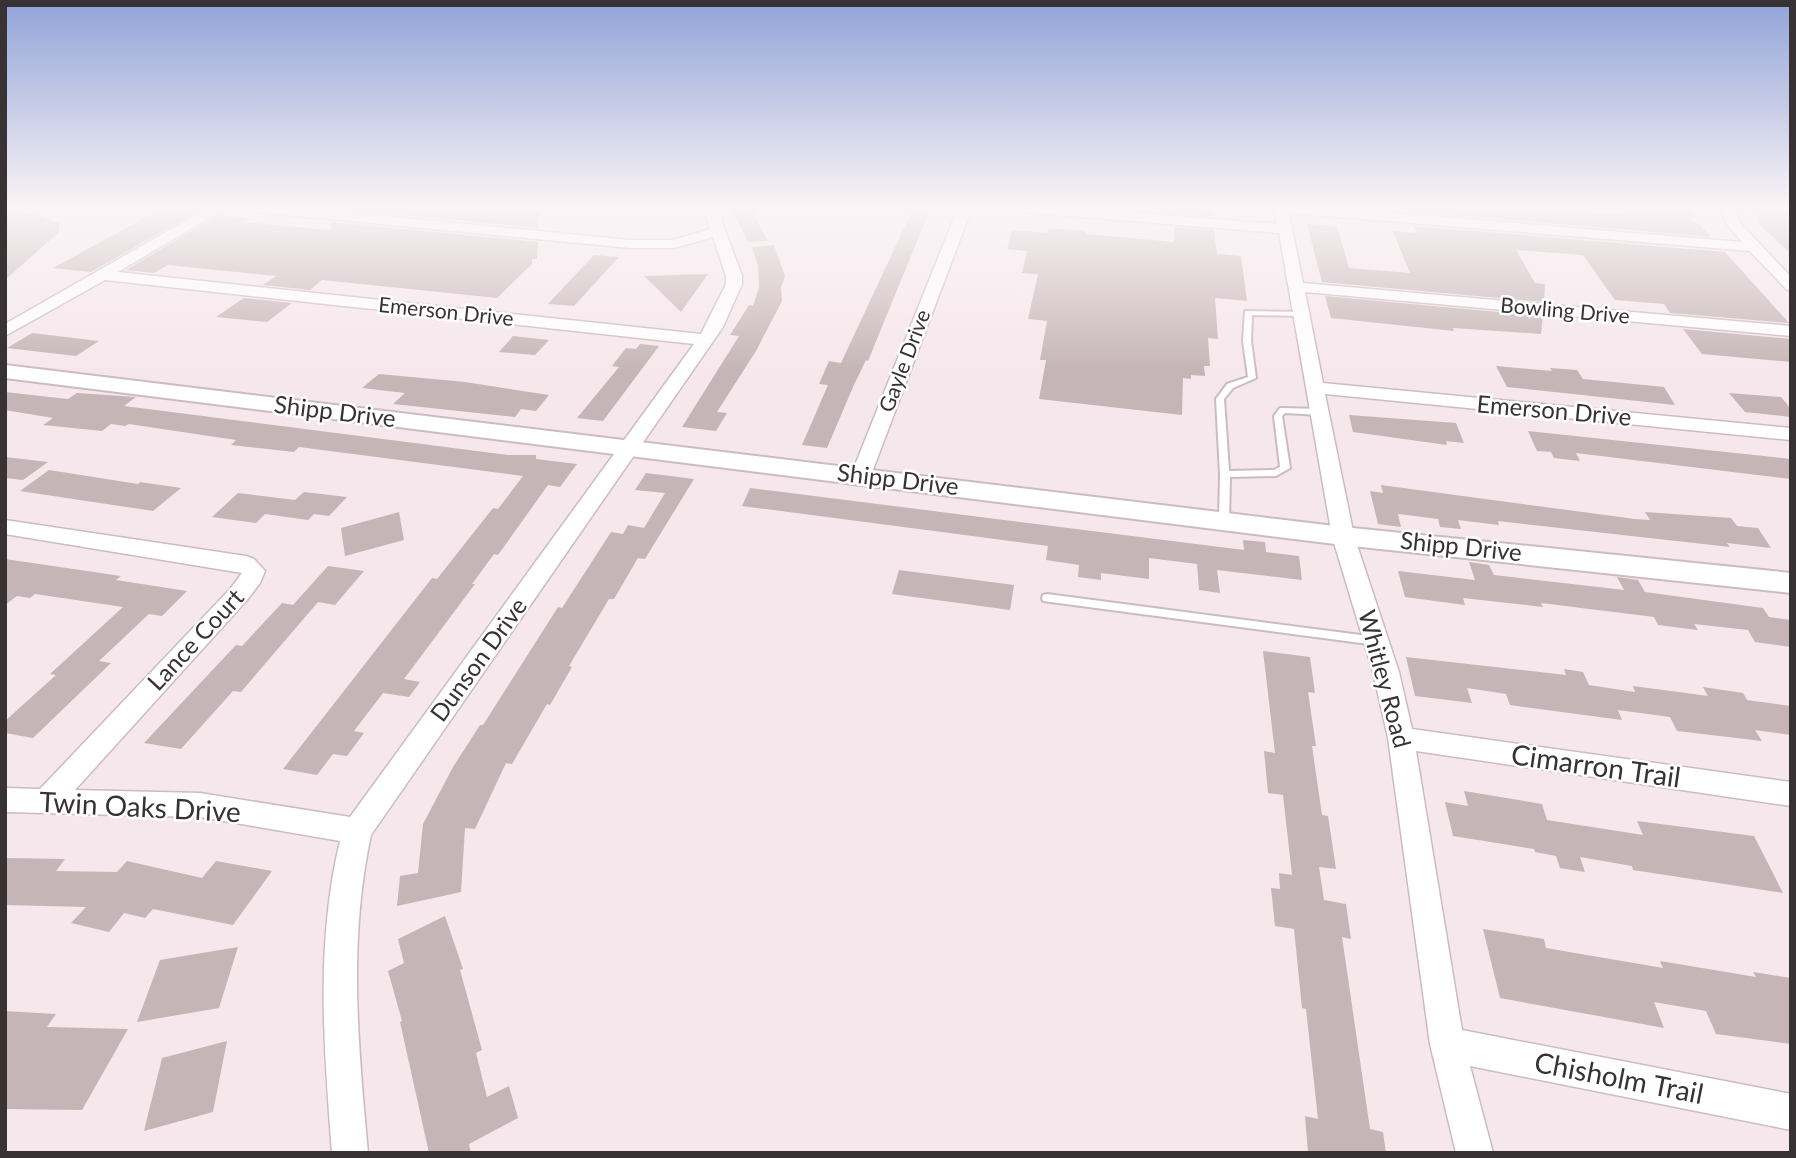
<svg xmlns="http://www.w3.org/2000/svg" width="1796" height="1158" font-family="Lato,sans-serif">
<style>
.building{fill:#c5b5b6}
.lines{fill:none;stroke-linecap:round;stroke-linejoin:round}
.service-casing{stroke:#cbbcc1;stroke-width:4}
.minor-casing{stroke:#cbbcc1;stroke-width:3}
.tertiary-casing{stroke:#cbbcc1;stroke-width:4}
.service{fill:#fff;fill-rule:evenodd}
.minor{fill:#fff;fill-rule:evenodd}
.tertiary{fill:#fff;fill-rule:evenodd}
.labels{text-anchor:middle;stroke-width:5;stroke-linejoin:round;paint-order:stroke}
.far-street-label{font-size:21px;fill:#383234;stroke:#fff}
.street-label{font-size:24px;fill:#383234;stroke:#fff}
.near-street-label{font-size:28px;fill:#383234;stroke:#fff}
</style>
<rect width="100%" height="100%" fill="#f6e7ec"/>
<path class="building" d="M334,208H520L517,210L539,212L538,228Z
M731,208H751L768,241L748,242Z
M1173,208H1212L1213,216L1174,213Z
M1406,208H1526L1623,215V208H1693L1692,222L1698,223L1711,237L1408,211Z
M1759,208L1791,211V254L1758,223Z
M161,209L195,213L91,272L53,268Z
M5,211L34,214L59,223V232L5,280Z
M912,211L929,212L868,361L866,360L853,387L827,448L802,445L828,385L819,384L829,361L841,363Z
M218,215L250,219L243,222L308,228L331,230V222L538,242L537,259H532V264L497,298L322,280L310,290L263,285L276,276L168,265L154,273L126,270Z
M1307,224L1337,226L1349,268L1410,273L1393,231L1417,233L1414,226L1725,252L1789,323L1670,313L1664,304L1615,300L1583,255L1516,250L1535,283L1545,284L1544,302L1322,282Z
M1174,227L1214,230L1217,254L1241,256L1247,301L1215,298L1218,339L1208,338L1210,366H1204L1205,376L1191,375V379L1183,378L1182,415L1039,399L1046,360H1040L1047,321L1028,319L1038,274L1022,273L1027,251L1007,249L1012,230L1047,233L1048,228L1086,231V234L1174,242Z
M774,245L785,276L781,288L782,301L756,351L717,412L727,413L716,431L682,427L739,336L730,335L749,305L753,306L759,287L758,266L752,247Z
M594,255L619,257L574,306L548,304Z
M708,274L681,312L644,276Z
M1325,296L1543,316L1541,334L1453,328L1454,331L1331,318Z
M244,298L292,303L267,322L216,317Z
M1683,329L1791,339V362L1702,354Z
M32,333L99,341L76,356L7,348Z
M513,336L549,340L535,355L499,352Z
M640,344L659,346L603,421L577,418L619,367L612,366L626,348L636,349Z
M1496,366L1552,371L1550,368L1577,370L1583,379L1664,387L1675,405L1507,387Z
M379,374L465,382L549,395L536,411L521,409L515,417L393,404L405,393L362,388Z
M5,392L68,399L77,393L136,397L124,406L508,455H536V459L577,464L560,487L548,485L498,555L494,554L472,584H475L404,679L420,682L409,697L383,693L354,731L364,733L347,756L333,754L317,775L283,769L432,578L437,579L493,508L498,509L523,476L299,447L294,452L231,445L236,440L129,424L125,426L111,424L102,431L43,425L53,418L5,410Z
M1729,393L1781,397L1791,409V417L1745,412Z
M1349,415L1456,423L1464,443L1446,441L1447,445L1353,432Z
M1528,431L1791,459V479L1576,453L1580,461L1554,458L1551,452L1537,451Z
M5,457L48,462L23,480L5,478Z
M49,470L138,484L140,482L181,488L153,511L20,491Z
M646,473L694,479L645,559L638,558L614,599H609L569,666L572,667L550,705L547,704L512,764L506,763L475,829L465,828L461,892L397,906L400,876L418,873L423,824L453,767L480,725H483L558,607L562,608L611,532L623,534L628,525L644,528L665,493L635,490Z
M1381,485L1635,519L1650,520L1645,512L1731,518L1737,526L1758,528L1771,548L1727,543L1730,547L1498,521L1499,525L1458,520L1461,529L1440,527L1438,519L1398,514L1401,527L1378,524L1370,491L1383,493Z
M750,488L1244,550L1243,540L1265,542L1266,552L1299,556L1302,580L1217,570L1220,593L1199,590L1197,564L1149,558V579L1101,573V580L1078,577L1079,565L1046,560L1048,546L742,506Z
M304,492L347,497L329,516L314,514L308,520L265,514L256,523L212,517L238,493L295,500Z
M399,512L404,540L345,556L341,528Z
M5,559L121,576L116,580L187,591L162,616L149,614L99,661L111,663L33,738L5,733V721L56,675L50,674L123,607L35,594L30,598L17,596L5,605Z
M1469,562L1489,565L1494,575L1624,590L1617,577L1638,580L1645,592L1763,608L1769,617L1791,620V647L1755,642L1748,630L1694,624L1698,630L1658,625L1654,617L1541,603L1543,607L1463,598L1465,605L1405,597L1398,571L1475,580Z
M328,566L364,571L335,605L318,602L241,692L233,691L181,749L144,743L236,645L242,646L282,603L293,605Z
M899,570L1014,585L1010,610L892,594Z
M1263,651L1310,657L1315,693L1308,692L1316,746H1312L1322,815L1328,816L1336,869L1319,867L1324,900L1346,904L1351,939L1342,937L1370,1129L1383,1132L1386,1153H1308L1305,1116L1318,1119L1306,1009L1302,1008L1294,929L1275,926L1271,888L1280,889L1279,873L1292,875L1283,795L1268,793L1264,751L1275,753Z
M1406,657L1566,675L1564,669L1583,672L1589,685L1635,692L1633,686L1708,696L1703,687L1743,693L1747,700L1791,706V735L1755,730L1762,741L1677,731L1670,717L1618,710L1622,720L1510,705L1506,694L1467,688L1472,703L1415,696Z
M1464,791L1542,804L1547,820L1592,827L1643,835L1637,821L1754,836L1783,893L1633,870L1632,866L1580,857L1585,872L1560,868L1556,856L1535,852L1534,849L1453,836L1445,802L1468,806Z
M5,858L65,859L56,871L117,872L127,861L202,878L216,861L272,871L233,925L153,909L145,918L124,913L109,932L71,923L86,907L5,905Z
M445,916L463,969L460,970L482,1050L476,1053L487,1097L509,1086L518,1118L469,1144L471,1153H429L400,1022L402,1021L388,971L404,963L398,939Z
M1483,929L1544,939L1546,948L1663,968L1660,961L1756,977L1753,972L1791,978V1044L1716,1034L1706,1011L1654,1002L1664,1028L1500,998Z
M238,947L219,1008L137,1022L160,960Z
M5,1011L56,1014L47,1027L128,1029L82,1110L5,1109Z
M227,1041L213,1112L144,1131L162,1058Z"/>
<g class="lines">
<g class="service-casing">
<path id="service" d="M1245,311L1302,312L1306,314L1302,316L1252,315L1251,341L1256,378L1233,388L1224,399L1229,471L1274,470L1280,467L1274,416L1280,408L1321,409L1325,412L1321,415L1285,413L1282,416L1290,468L1276,476L1230,477L1229,521L1224,524L1219,521L1220,474L1216,399L1227,384L1248,377L1243,341Z
M1047,594L1376,637L1380,638L1382,641L1380,644L1376,645L1043,601L1042,598L1043,595Z"/>
</g>
<g class="minor-casing">
<path id="minor" d="M208,208H225L118,272L701,334L726,284V276L713,237L674,248H630L256,212L250,208H303L630,240H673L710,229L703,208H717L742,276V284L723,327L371,835C348,941 358,1045 368,1153H332C324,1048 315,944 340,841L200,817L5,812V788L40,789L231,588L242,573L5,534V520L246,556L254,559L265,571L260,583L247,600L75,790L200,793L350,817L694,344L105,280L5,336V324Z
M958,208H972L871,475L868,479H854L851,475Z
M1014,208H1077L1277,224L1274,208H1337L1742,242L1727,225L1721,208H1735L1741,224L1791,277V291L1786,289L1750,251L1289,213L1303,283L1791,326V336L1305,292L1323,383L1791,428V440L1325,394L1354,536L1399,672L1412,729L1791,782V806L1416,751L1462,1030L1791,1094V1130L1470,1066L1493,1153H1456L1430,1044L1388,738L1373,672L1332,536L1279,233L1020,212Z"/>
</g>
<g class="tertiary-casing">
<path id="tertiary" d="M5,365L1343,527L1791,573V593L1343,545L5,378Z"/>
</g>
<use href="#service" class="service"/>
<use href="#minor" class="minor"/>
<use href="#tertiary" class="tertiary"/>
</g>
<linearGradient id="sky" x2="0" y2="1"><stop stop-color="#90a3d8"/><stop offset="0.56" stop-color="#fbf4f6"/><stop offset="1" stop-color="#fbf4f6" stop-opacity="0"/></linearGradient>
<rect width="1796" height="371" fill="url(#sky)"/>
<g class="labels">
<g class="far-street-label">
<text transform="translate(1565 311) rotate(5)" y="7">Bowling Drive</text>
<text transform="translate(446 312) rotate(6)" y="7">Emerson Drive</text>
<text transform="translate(905 361) rotate(-69)" y="7">Gayle Drive</text>
</g>
<g class="street-label">
<text transform="translate(1554 411) rotate(5)" y="8">Emerson Drive</text>
<text transform="translate(335 412) rotate(7)" y="8">Shipp Drive</text>
<text transform="translate(898 480) rotate(7)" y="8">Shipp Drive</text>
<text transform="translate(1461 547) rotate(6)" y="8">Shipp Drive</text>
<text transform="translate(196 640) rotate(-47)" y="8">Lance Court</text>
<text transform="translate(479 660) rotate(-54)" y="8">Dunson Drive</text>
<text transform="translate(1384 679) rotate(75)" y="8">Whitley Road</text>
</g>
<g class="near-street-label">
<text transform="translate(1596 766) rotate(8)" y="10">Cimarron Trail</text>
<text transform="translate(140 807) rotate(3)" y="10">Twin Oaks Drive</text>
<text transform="translate(1619 1078) rotate(11)" y="10">Chisholm Trail</text>
</g>
</g>
<rect width="1796" height="1158" fill="none" stroke="#383234" stroke-width="14"/>
</svg>
